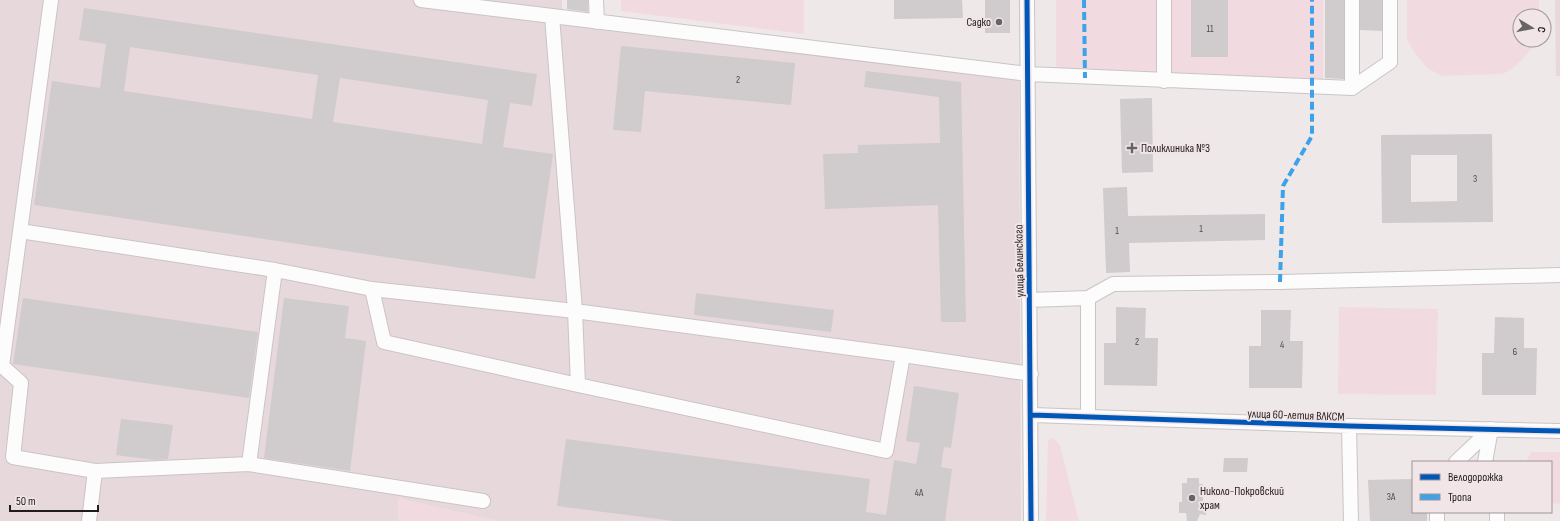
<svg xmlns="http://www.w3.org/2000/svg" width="1560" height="521" font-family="'Sofia Sans Condensed',sans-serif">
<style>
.built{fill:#e7d8db}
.green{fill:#f2dbe0}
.building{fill:#d0cbcc;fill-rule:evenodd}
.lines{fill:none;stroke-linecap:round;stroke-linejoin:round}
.minor-casing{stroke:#cac4c5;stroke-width:16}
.minor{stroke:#fcfcfc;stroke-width:14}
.quiet{stroke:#3da2ea;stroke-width:4;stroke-dasharray:8 4;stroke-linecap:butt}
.cycleway-casing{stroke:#f1e5e7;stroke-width:8}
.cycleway{stroke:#0057b8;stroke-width:5}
.poi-dot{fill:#686364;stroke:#f1e5e7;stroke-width:1.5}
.labels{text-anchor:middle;stroke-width:4;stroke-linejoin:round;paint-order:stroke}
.number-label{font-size:10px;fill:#4c4849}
.poi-label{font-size:12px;fill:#201c1d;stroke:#f1e5e7;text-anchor:start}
.street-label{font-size:12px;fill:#201c1d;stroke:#f1e5e7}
</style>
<rect width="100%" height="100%" fill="#eee8e9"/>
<path class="built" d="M0,0H562V20L1019,75L1021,521H0Z
M1555,0H1560V76H1556Z"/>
<path class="green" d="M621,0H804V34L621,11Z
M1056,0H1323V79L1056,68Z
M1407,0H1539V16H1520V40H1536L1532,48L1522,60L1513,68L1503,74L1442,76L1427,68L1414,52L1407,40Z
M1339,307L1438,309L1436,395L1338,394Z
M1052,438L1055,440L1060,445L1079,521H1046L1048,440Z
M1531,452H1560V504L1551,503V462H1526Z
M398,498L499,521H398Z"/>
<path class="building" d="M567,0H588V12L567,9Z
M894,0H962L963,18L894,19Z
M985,0H1010V33H985Z
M1191,0H1228V57H1191Z
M1325,0H1344V79L1325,78Z
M1360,0H1382V31L1360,30Z
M84,8L537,74L532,106L510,103L503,147L553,154L535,279L34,205L52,81L100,88L106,44L79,40ZM130,47L318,75L312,119L124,91ZM340,78L488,100L482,144L333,122Z
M621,46L795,63L791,105L645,91L641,132L613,130Z
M866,71L961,82L966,322H941L938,205L825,209L823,154L858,153V145L940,143L939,97L864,87Z
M1152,98L1153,172L1122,173L1120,99Z
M1492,134L1493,222L1382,223L1381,135ZM1411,155H1457V201L1411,202Z
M1127,187L1128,216L1265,214V240L1129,243L1130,272L1106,273L1103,188Z
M696,293L834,310L831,332L694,315Z
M23,298L258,332L249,398L13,364Z
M284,298L349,306L345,338L366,341L350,471L264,458Z
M1116,307L1146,308L1145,338H1158L1157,386L1104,385V343H1116Z
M1261,310H1291L1290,341H1303L1302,388H1249V346H1261Z
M1495,317L1524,318V348H1537L1536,395H1482V353H1494Z
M914,386L959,393L951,448L944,447L941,467L952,469L945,521H674L557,506L566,439L870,479L866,512L886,515L894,460L916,464L920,443L906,441Z
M121,419L173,425L168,459L155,460L116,455Z
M1224,458H1248L1247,472H1223Z
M1187,478H1199V484H1203V503L1207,504L1206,515L1200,514L1197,521H1187L1186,513H1179V502H1182V483H1187Z
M1413,479V512H1427V521H1370L1368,480Z"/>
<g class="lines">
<g class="minor-casing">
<path id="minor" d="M51,0L2,366L21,383L13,457L95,471L89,521
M421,0L1028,74L1352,88V0
M596,0L597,22
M1027,0L1031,521
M552,16L575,311L578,385L886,451L903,355
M1164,81V0
M1352,88L1390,62V0
M20,231L275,270L372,289L575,311L903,355L1031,374
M372,289L384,342L578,385
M1029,300L1088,298L1113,284L1280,282L1560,275
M1032,415L1349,426L1560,431
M1088,417V298
M1349,426L1351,521
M1456,462L1491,429
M1485,462L1491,429
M249,464L483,501
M95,471L249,464L275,270
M1437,512V521
M1497,512V521"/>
</g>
<use href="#minor" class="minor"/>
<path class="quiet" d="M1084,0L1085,78
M1280,282L1283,186L1312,136V0"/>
<g class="cycleway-casing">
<path id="cycleway" d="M1027,0L1031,521
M1032,415L1349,426L1560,431"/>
</g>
<use href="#cycleway" class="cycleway"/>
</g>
<g class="poi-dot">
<circle cx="999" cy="22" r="4"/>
<path d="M1130 142h4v4h4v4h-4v4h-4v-4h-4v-4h4z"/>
<circle cx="1192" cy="498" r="4"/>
</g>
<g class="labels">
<g class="number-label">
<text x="1210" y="32">11</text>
<text x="738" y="83">2</text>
<text x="1475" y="182">3</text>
<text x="1201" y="232">1</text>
<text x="1117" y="234">1</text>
<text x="1137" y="345">2</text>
<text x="1282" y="348">4</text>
<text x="1515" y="355">6</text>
<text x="919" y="496">4А</text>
<text x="1391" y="500">3А</text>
</g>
<g class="poi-label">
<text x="991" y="26" text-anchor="end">Садко</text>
<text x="1141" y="152">Поликлиника №3</text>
<text x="1200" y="495">Николо-Покровский<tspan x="1200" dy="14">храм</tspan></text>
</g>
<g class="street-label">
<text transform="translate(1019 261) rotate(-91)" y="4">улица Белинского</text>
<text transform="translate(1296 415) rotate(2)" y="4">улица 60-летия ВЛКСМ</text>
</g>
</g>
<rect x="1412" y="461" width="140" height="52" fill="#f1e5e7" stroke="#9d9596"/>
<rect x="1420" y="474" width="20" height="6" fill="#0057b8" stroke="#9d9596"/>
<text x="1448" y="481" font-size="12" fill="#201c1d">Велодорожка</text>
<rect x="1420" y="494" width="20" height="6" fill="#3da2ea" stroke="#9d9596"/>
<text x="1448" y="501" font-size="12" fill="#201c1d">Тропа</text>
<g transform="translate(1532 28) rotate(100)"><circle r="19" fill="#f1e5e7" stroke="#9d9596"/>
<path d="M0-3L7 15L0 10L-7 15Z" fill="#686364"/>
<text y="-6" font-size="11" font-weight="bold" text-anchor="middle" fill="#201c1d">С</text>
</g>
<path d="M10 505v6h88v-6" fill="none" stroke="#201c1d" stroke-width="2"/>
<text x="16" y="505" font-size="12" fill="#201c1d" stroke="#f1e5e7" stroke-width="3" paint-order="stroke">50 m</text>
</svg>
